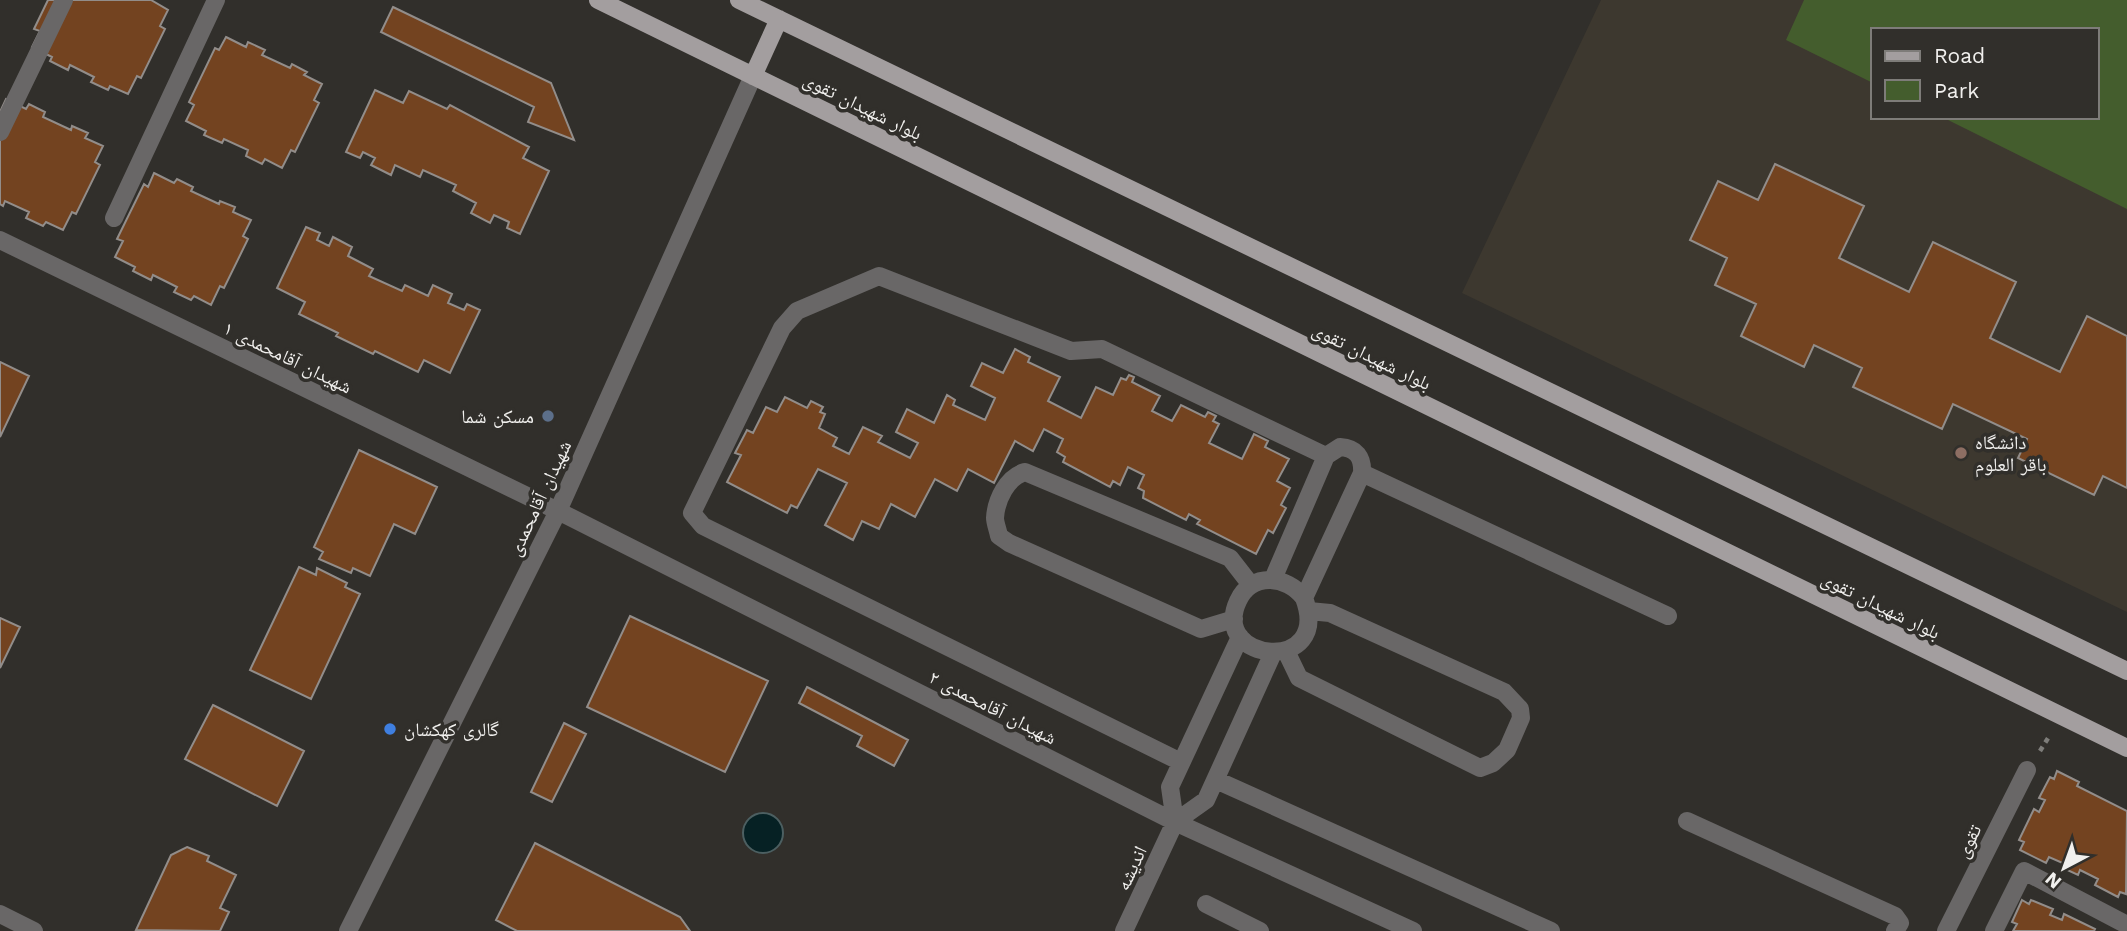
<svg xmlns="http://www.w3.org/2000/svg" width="2127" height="931" font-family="'Work Sans','Noto Naskh Arabic',sans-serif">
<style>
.built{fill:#3d382f;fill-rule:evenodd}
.green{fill:#445d2d}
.water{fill:#062124;stroke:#4c5f61;stroke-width:2}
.building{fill:#734320;stroke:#928d8a;stroke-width:2}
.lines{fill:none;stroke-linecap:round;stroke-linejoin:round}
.path{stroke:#7e7d7a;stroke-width:4.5;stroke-dasharray:5 5;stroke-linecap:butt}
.minor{stroke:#696767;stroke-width:18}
.major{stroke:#a39e9f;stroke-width:18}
.service-dot{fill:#5c6f8a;stroke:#312f2b;stroke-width:2.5}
.education-dot{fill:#8d6e63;stroke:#312f2b;stroke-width:2.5}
.shop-dot{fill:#3f7fe0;stroke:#312f2b;stroke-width:2.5}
.labels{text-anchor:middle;stroke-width:7;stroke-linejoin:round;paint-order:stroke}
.street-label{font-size:19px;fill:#f1f0ee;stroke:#312f2b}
.poi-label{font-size:19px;fill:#f1f0ee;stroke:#312f2b;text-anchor:start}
</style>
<rect width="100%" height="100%" fill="#312f2b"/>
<path class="built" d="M1601,0H2127V612L1462,293ZM1873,30H2097V117H1873Z"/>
<path class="green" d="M1804,0H2127V209L1942,117H2097V30H1873V83L1786,40Z"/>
<path class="water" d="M743 833a20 20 0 1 1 40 0a20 20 0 1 1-40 0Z"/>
<path class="building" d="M48,0H151L168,10L160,26L165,29L141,78L137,76L128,94L110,86L108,90L91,82L94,77L70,65L68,70L50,61L52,57L32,47L40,31L34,29Z
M393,7L551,83L574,140L528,122L534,107L381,32Z
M226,37L246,47L248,42L265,50L262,55L290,68L292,64L307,72L304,75L322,84L314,100L319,103L295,152L291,150L282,168L265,159L262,164L246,156L248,150L224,139L222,143L204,135L206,131L186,121L194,105L189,102L215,48L219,50Z
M375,90L403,103L409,91L447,109L450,105L529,147L523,158L549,171L520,234L507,228L509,222L494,215L490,223L471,213L476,203L453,191L456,185L423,170L420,177L395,165L391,175L371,165L375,158L363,152L360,158L346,152Z
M6,99L26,109L29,104L45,112L43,117L71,130L72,126L88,133L85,138L103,146L95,162L100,165L76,214L72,212L63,230L46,222L43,226L26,218L29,212L5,201L3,206L0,204V112Z
M1775,164L1864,206L1839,258L1909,292L1933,242L2016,282L1990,338L2060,372L2087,316L2127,336V488L2103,476L2094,495L2018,458L2027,439L1953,404L1942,429L1853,387L1862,368L1814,345L1804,367L1741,336L1756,304L1715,285L1727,258L1690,240L1718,181L1758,200Z
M154,173L174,183L177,179L193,187L191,191L219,204L220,201L235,207L233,212L251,220L243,236L248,239L224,288L220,286L211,305L194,296L191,300L174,292L177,287L153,275L151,280L133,271L135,267L115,257L123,241L117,239L144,184L148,187Z
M306,227L320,233L317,240L329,246L333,237L352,247L348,256L373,269L369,276L402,291L405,285L428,296L433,285L452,294L448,303L464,310L467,304L480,310L450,373L424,360L418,372L375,351L373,354L336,336L338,333L299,314L305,302L277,288Z
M1015,349L1030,357L1028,362L1060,377L1048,401L1081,418L1096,387L1113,395L1121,378L1126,380L1129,375L1134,377L1132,382L1160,396L1152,411L1172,421L1181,405L1205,417L1208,412L1216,416L1213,421L1219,424L1209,443L1242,459L1254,434L1268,441L1265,447L1289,459L1277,481L1290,488L1281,505L1286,508L1273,533L1268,530L1256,554L1197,524L1200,520L1189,514L1186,520L1143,498L1144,491L1138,488L1144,475L1128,467L1120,485L1113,481L1110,487L1063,462L1065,457L1057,452L1063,439L1044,429L1033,451L1015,441L994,483L968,469L957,491L935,479L915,517L891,504L879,529L862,521L853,540L825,525L847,483L818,469L797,508L791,505L787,513L727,482L741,455L735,453L747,430L753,433L766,407L777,412L785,397L807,408L811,401L823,407L820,412L825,414L819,428L837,438L833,446L849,454L863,427L882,436L878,442L910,458L918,443L896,432L907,409L934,423L947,395L955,400L953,405L985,420L995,398L971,386L982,363L1003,373Z
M0,362L29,376L0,437Z
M359,450L437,487L415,534L394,524L370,576L353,568L351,573L319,559L323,552L314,547Z
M299,567L316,575L317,568L347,583L345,587L360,594L311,699L250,670Z
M630,616L768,681L725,772L587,707Z
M0,618L20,627L0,668Z
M807,687L908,740L894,766L857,746L862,736L799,703Z
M213,705L304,751L277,806L185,759Z
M564,723L586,734L552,802L531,792Z
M2057,771L2079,782L2077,786L2127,811L2126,894L2120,892L2118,897L2095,885L2098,879L2080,870L2078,875L2063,868L2065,864L2049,857L2046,863L2020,850L2024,842L2019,840L2034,809L2039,812L2045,800L2039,798L2050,777L2054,779Z
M535,843L680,917L690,931H517L496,920Z
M187,847L209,856L207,861L236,875L220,908L229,912L220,931L136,930L171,855Z
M2022,900L2029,904L2031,900L2053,909L2050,915L2062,920L2064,914L2095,929L2094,931H2013L2017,924L2012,922Z"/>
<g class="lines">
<path class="path" d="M2040,751L2050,735"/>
<path class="minor" d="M0,132L64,0
M114,218L216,0
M0,240L558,511L1175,822L1413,931
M1362,473L1668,616
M1273,579L1326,456L1340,447C1356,448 1363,457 1362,473L1304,598C1333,675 1209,663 1238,601C1251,572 1287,575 1304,598
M1234,619L1201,629L1009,543L999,536C998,530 995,523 995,518C996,500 1007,477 1025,472L1230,558L1251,585
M1286,651L1299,678L1480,768L1493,763L1507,750L1521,718L1520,709L1504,692L1330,613L1309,611
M1181,762L703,526L692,513L782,328L797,311L879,276L1071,351L1102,349L1326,456
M1216,780L1551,931
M1687,821L1895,916L1900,923L1895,931
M1175,822L1170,787L1240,637
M1206,904L1260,931
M0,914L34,931
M348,931L558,511L753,76
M1124,931L1175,822L1206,800L1273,653
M1946,931L2027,770
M1994,931L2024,871L2127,925"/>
<path class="major" d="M598,0L2127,748
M739,0L2127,671
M753,76L779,19"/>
</g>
<circle class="service-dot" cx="548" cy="416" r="7"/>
<circle class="education-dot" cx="1961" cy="453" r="7"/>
<circle class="shop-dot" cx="390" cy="729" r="7"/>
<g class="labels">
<g class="street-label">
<text transform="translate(863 106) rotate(26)" y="7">بلوار شهیدان تقوی</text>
<text transform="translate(1372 356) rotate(26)" y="7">بلوار شهیدان تقوی</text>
<text transform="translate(288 357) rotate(26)" y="7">شهیدان آقامحمدی ۱</text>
<text transform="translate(539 498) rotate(-65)" y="7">شهیدان آقامحمدی</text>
<text transform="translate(1881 605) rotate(26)" y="7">بلوار شهیدان تقوی</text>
<text transform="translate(993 707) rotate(27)" y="7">شهیدان آقامحمدی ۲</text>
<text transform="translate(1968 841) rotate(-63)" y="7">تقوی</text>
<text transform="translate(1131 868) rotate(-65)" y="7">انديشه</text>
</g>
<g class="poi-label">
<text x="534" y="423" text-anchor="end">مسکن شما</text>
<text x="1975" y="449">دانشگاه<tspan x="1975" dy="22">باقر العلوم</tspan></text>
<text x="404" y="736">گالری کهکشان</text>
</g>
</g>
<rect x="1871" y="28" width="228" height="91" fill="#312f2b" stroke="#7e7c79" stroke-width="2"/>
<rect x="1885" y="51" width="35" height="10" fill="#a39e9f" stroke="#7e7c79" stroke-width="2"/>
<text x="1934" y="63" font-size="21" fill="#f1f0ee">Road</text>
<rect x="1885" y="80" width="35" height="21" fill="#445d2d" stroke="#7e7c79" stroke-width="2"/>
<text x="1934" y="98" font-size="21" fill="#f1f0ee">Park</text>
<g transform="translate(2064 868) rotate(221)" stroke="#312f2b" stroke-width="5" paint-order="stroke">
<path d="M0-5L12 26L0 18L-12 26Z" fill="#f1f0ee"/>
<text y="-10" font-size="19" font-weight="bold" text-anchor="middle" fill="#f1f0ee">N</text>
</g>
</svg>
